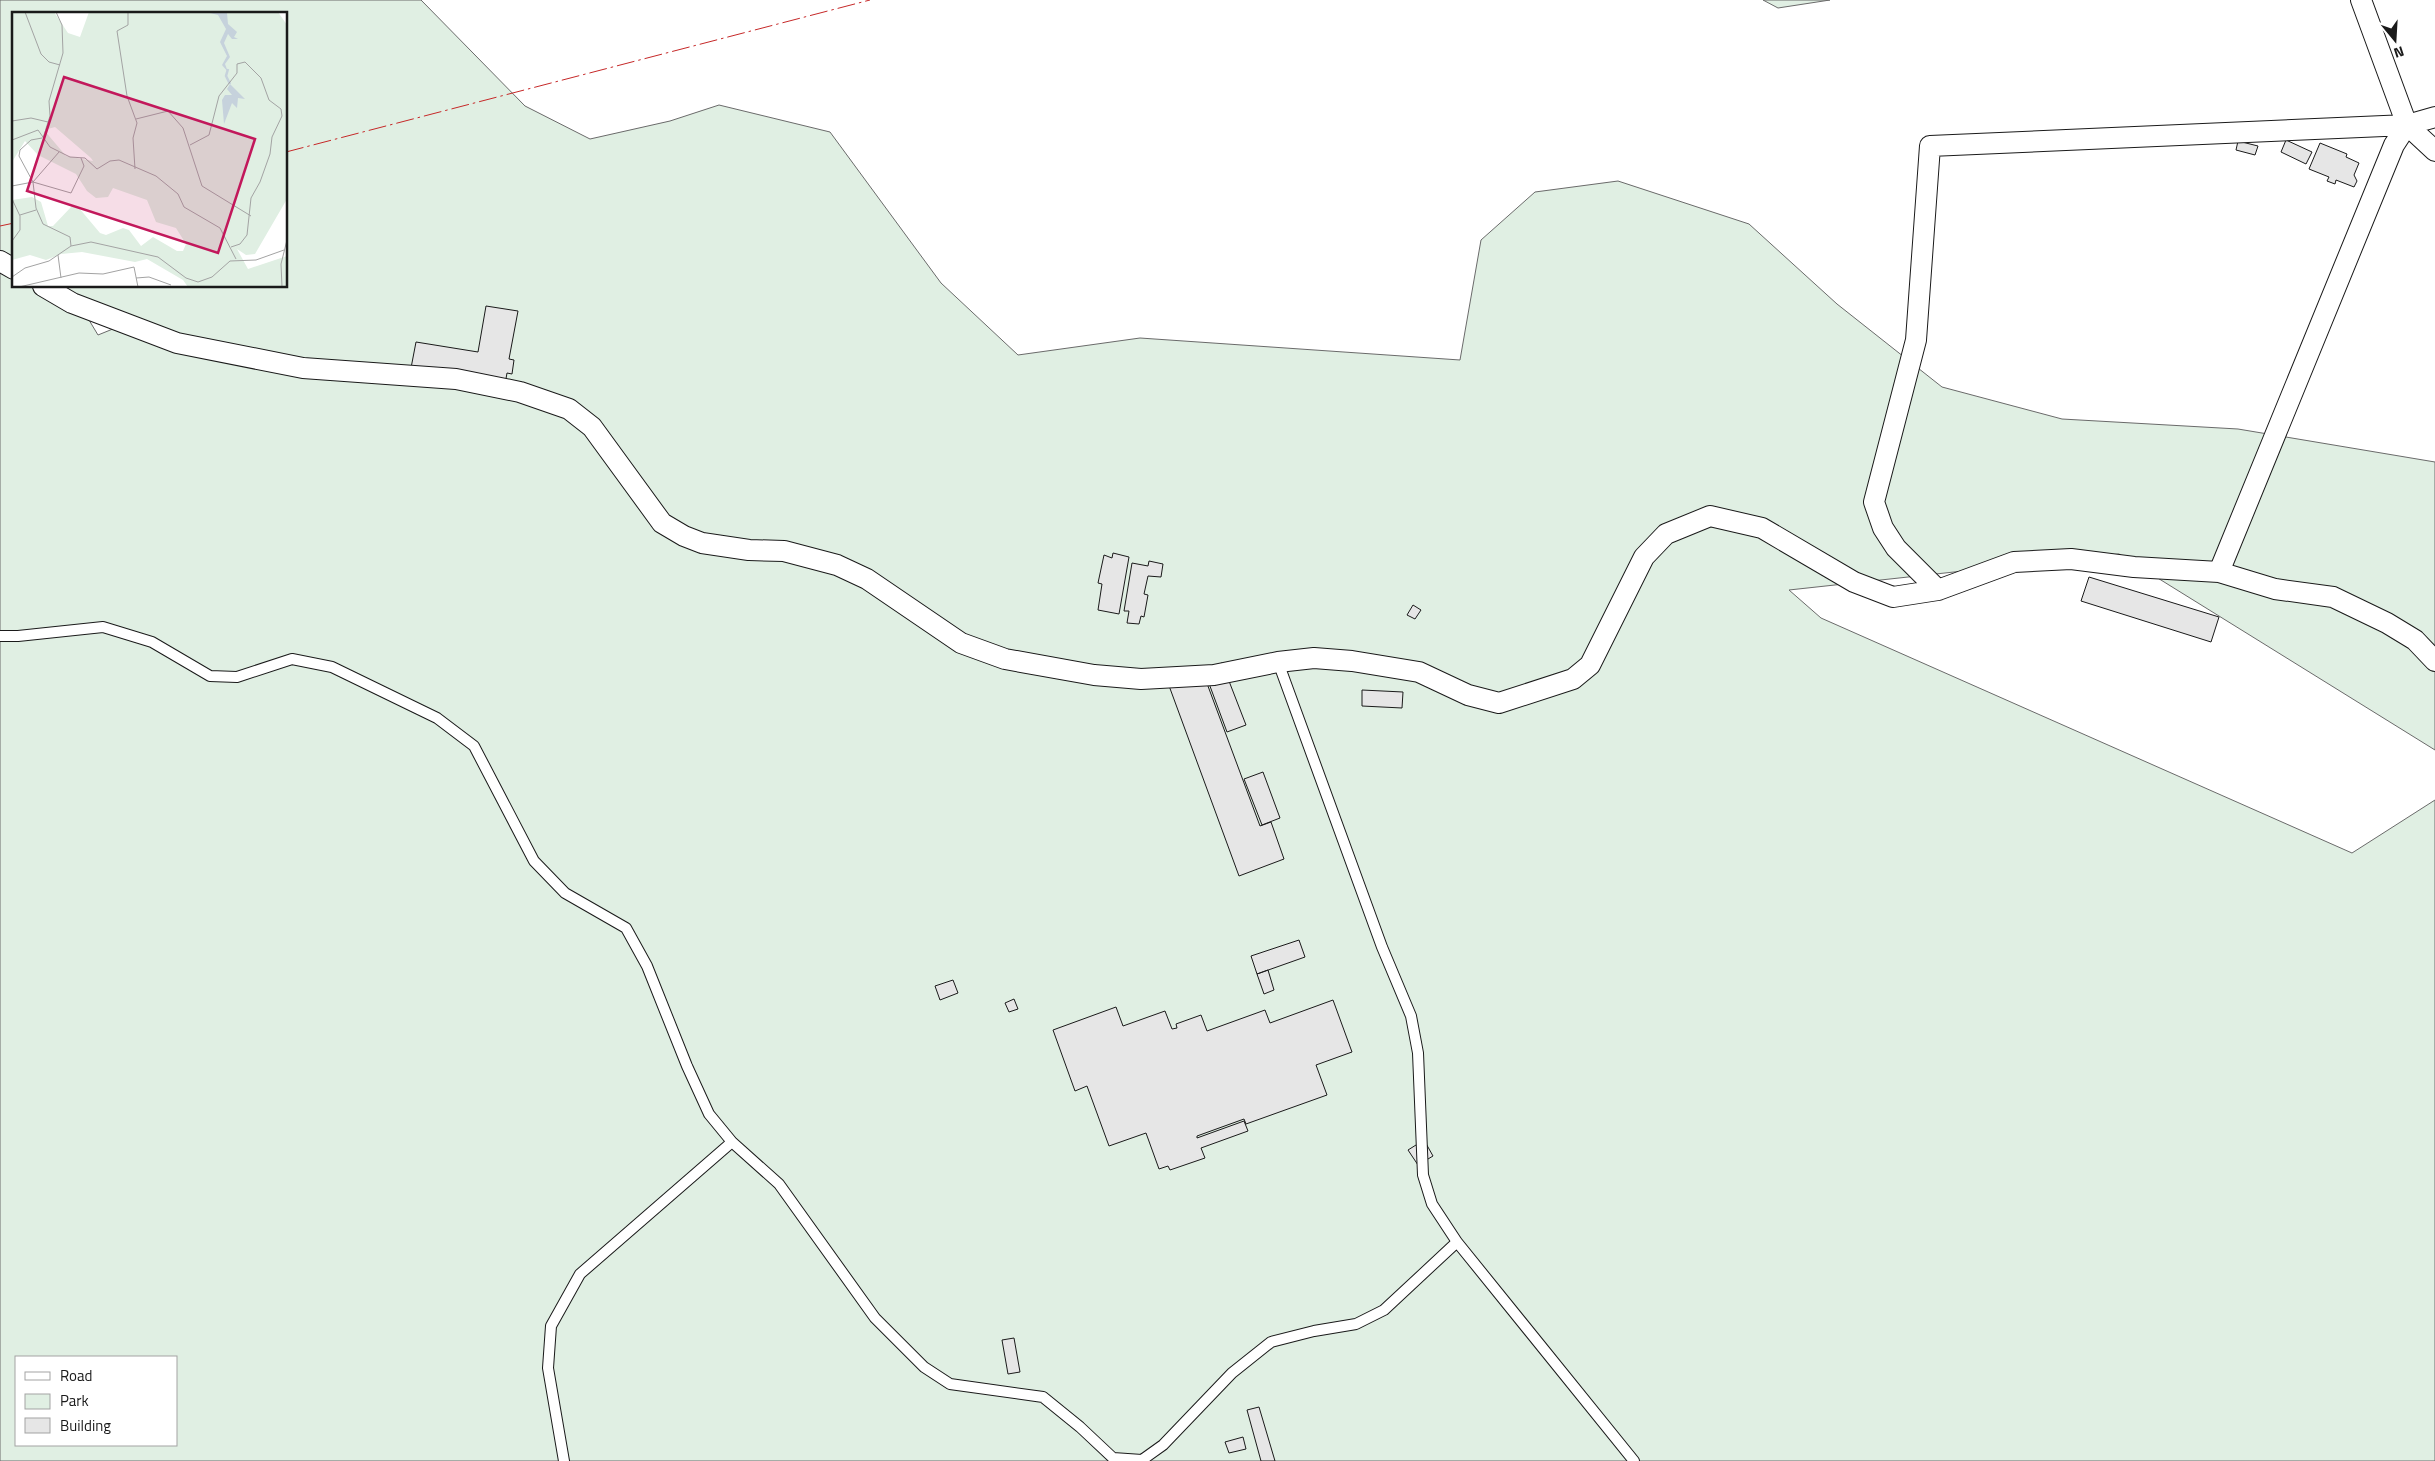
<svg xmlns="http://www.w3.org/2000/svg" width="2435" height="1461" font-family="'Titillium Web',sans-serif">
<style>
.green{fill:#e0efe3;stroke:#6a6a6a;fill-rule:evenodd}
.building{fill:#e6e6e6;stroke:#1a1a1a}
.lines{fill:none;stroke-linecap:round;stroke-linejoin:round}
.lane-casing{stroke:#1a1a1a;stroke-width:12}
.street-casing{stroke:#1a1a1a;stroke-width:22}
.lane{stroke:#fff;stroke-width:10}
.street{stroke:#fff;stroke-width:20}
.power{stroke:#c62828;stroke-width:1;stroke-dasharray:18 4 2.5 4;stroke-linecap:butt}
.inset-river{fill:none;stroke:#c6d2dc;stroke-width:2.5}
.inset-road{fill:none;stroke:#a3a3a3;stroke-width:1}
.view{fill:#c2185b;fill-opacity:0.15;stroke:#c2185b;stroke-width:2.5}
.inset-edge{fill:none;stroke:#1a1a1a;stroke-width:2.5}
</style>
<rect width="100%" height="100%" fill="#fff"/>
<path class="green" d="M0,0H421L525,106L590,139L670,121L719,105L830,132L941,283L1018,355L1140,338L1460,360L1481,240L1535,192L1618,181L1749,224L1837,304L1942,387L2062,419L2238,429L2435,462V750L2119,554L1789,590L1821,618L2352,853L2435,800V1461H0ZM14,14H286V286H14ZM80,305L135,320L98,335ZM16,1357H176V1445H16Z
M1763,0H1830L1778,8Z"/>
<path class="building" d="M2286,140L2312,152L2306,164L2281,152Z
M2238,141L2258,146L2255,155L2236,150Z
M2320,143L2347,154L2346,157L2359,163L2354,175L2357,181L2354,187L2336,180L2335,184L2327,181L2329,177L2309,169Z
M486,306L518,311L509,359L514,360L512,374L507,373L504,390L411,368L416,342L478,352Z
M1113,553L1129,557L1119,614L1098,610L1102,584L1098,583L1104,555L1112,558Z
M1149,561L1163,564L1161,577L1148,576L1144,594L1148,595L1144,617L1141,616L1139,624L1127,623L1129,611H1124L1132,563L1148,566Z
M2089,577L2219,617L2211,642L2081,601Z
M1413,605L1421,610L1415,619L1407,615Z
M1222,663L1246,725L1227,732L1204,670Z
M1202,670L1260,826L1271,822L1284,859L1239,876L1168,683Z
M1362,690L1403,692L1402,708L1362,706Z
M1263,772L1280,818L1262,825L1244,779Z
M1299,940L1305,957L1257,974L1251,956Z
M1268,970L1274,990L1264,994L1257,974Z
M953,980L958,993L940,1000L935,986Z
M1014,999L1018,1009L1009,1012L1005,1003Z
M1333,1000L1352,1052L1316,1065L1327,1095L1246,1124L1244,1119L1197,1136V1138L1244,1121L1248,1131L1201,1148L1205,1158L1170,1170L1168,1166L1159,1169L1146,1133L1109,1146L1087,1086L1075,1091L1053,1030L1116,1007L1123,1026L1165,1011L1172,1029L1177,1028L1176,1024L1201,1015L1207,1031L1265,1010L1270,1023Z
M1424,1140L1433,1156L1418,1165L1408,1150Z
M1014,1338L1020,1372L1008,1374L1002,1340Z
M1259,1407L1275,1461H1261L1247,1410Z
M1243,1437L1246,1449L1229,1453L1225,1442Z"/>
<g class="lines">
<g class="lane-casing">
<path id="lane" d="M0,636H18L103,627L152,642L210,676L237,677L292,659L332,667L437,718L474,746L534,861L565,893L626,928L647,966L687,1066L709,1114L732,1142L779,1184L875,1318L924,1367L950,1384L1043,1397L1080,1427L1113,1458L1142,1460L1163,1445L1232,1373L1271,1342L1314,1331L1356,1324L1384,1310L1457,1242
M1278,662L1382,947L1411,1016L1418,1053L1423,1175L1432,1204L1457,1242L1634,1461
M564,1461L548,1368L551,1326L580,1274L732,1142"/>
</g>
<g class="street-casing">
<path id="street" d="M2361,0L2407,125L2435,151
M0,261L14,269
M43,286L72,303L177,343L303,368L456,379L520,392L569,409L592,427L662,523L684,536L702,543L749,550L784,551L837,565L867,579L961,643L1005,659L1094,675L1141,679L1214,675L1278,662L1314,658L1352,661L1419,672L1468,695L1499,703L1573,679L1590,665L1644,557L1666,534L1710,516L1762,528L1854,582L1893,597L1938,590L2014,562L2071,559L2134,567L2219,572L2275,589L2333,597L2387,623L2415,640L2435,661
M2219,572L2394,145L2407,125
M1938,590L1896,548L1883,528L1874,502L1916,340L1930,146L2407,125L2435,117"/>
</g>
<use href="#lane" class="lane"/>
<use href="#street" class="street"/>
<path class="power" d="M286,152L870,0
M0,226L14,223"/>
</g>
<g transform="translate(12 12)">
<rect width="275" height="275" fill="#fff"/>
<path d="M0,0H42L56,21L68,25L77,0H266L275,13V187L243,242L234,243L225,237L236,257L275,244V275H176L171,268L135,247L123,250L70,240L49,242L34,248L18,243L0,248V188L20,185L29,190L36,214H41L60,194L67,196L88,221L94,223L111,216L117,218L129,234L141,225L165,239H171L174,232L164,216L144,210L135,188L101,176L96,185L84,186L75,179L64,162L26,143L13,129L0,150ZM43,115L79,146L81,149L54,144L32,118Z" fill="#e0efe3" fill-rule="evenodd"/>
<path d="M194,0L215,1L216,12L225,20L222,25L226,27H220L216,22L212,31L218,45L213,52L216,60L210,53L215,44L208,30L214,17L206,3ZM218,72L233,87L226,86L225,96L220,91L212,112L210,88L213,83H220L215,77Z" fill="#c6d2dc"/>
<path class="inset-river" d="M216,57L214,64L218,72"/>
<path class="inset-road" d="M13,0L29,42L37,50L48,53M116,0V13L105,19L115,84L125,111L121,126L123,157M124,107L156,99L171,116L190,174L239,204M0,109L19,106L36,110M30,126L19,128L8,138L7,144L21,170L24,196L31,212L58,225L59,234M31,126L38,104L37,89L51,41L50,13L44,0M0,128L26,118L38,135L58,145L73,146L85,157L98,149L107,148L144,164L166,182L172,195L208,216L224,247M178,133L197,123L207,84L225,61V52L233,50L249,66L257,88L269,97L270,104L260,125L258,142L248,170L239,186L235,223L228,232L219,235M21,170L47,140M0,174L21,170L59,181L72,154L69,146M0,187L8,204V218L0,229M8,203L24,198M46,243L49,266M0,265L13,256L37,249L59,234L79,230L146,245L174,266L186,270L200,265L218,249L244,248L272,238M124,266L137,265L159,273M7,275L67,261L91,262L122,255L126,275M270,275L269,252L275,228"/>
<path class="view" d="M52,65L243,127L206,241L15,179Z"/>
<rect width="275" height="275" class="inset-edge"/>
</g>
<rect x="15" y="1356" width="162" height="90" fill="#ffffff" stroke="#a3a3a3"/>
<rect x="25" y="1372" width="25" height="8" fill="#ffffff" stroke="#a3a3a3"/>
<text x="60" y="1381" font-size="15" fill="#1a1a1a">Road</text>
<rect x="25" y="1394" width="25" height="15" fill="#e0efe3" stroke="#a3a3a3"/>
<text x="60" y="1406" font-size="15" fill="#1a1a1a">Park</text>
<rect x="25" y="1418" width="25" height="15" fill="#e6e6e6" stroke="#a3a3a3"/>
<text x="60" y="1431" font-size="15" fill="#1a1a1a">Building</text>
<g transform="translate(2395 40) rotate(162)" stroke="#ffffff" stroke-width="4" paint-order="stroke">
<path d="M0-4L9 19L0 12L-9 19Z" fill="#1a1a1a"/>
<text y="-8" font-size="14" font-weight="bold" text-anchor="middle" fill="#1a1a1a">N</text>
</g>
</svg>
